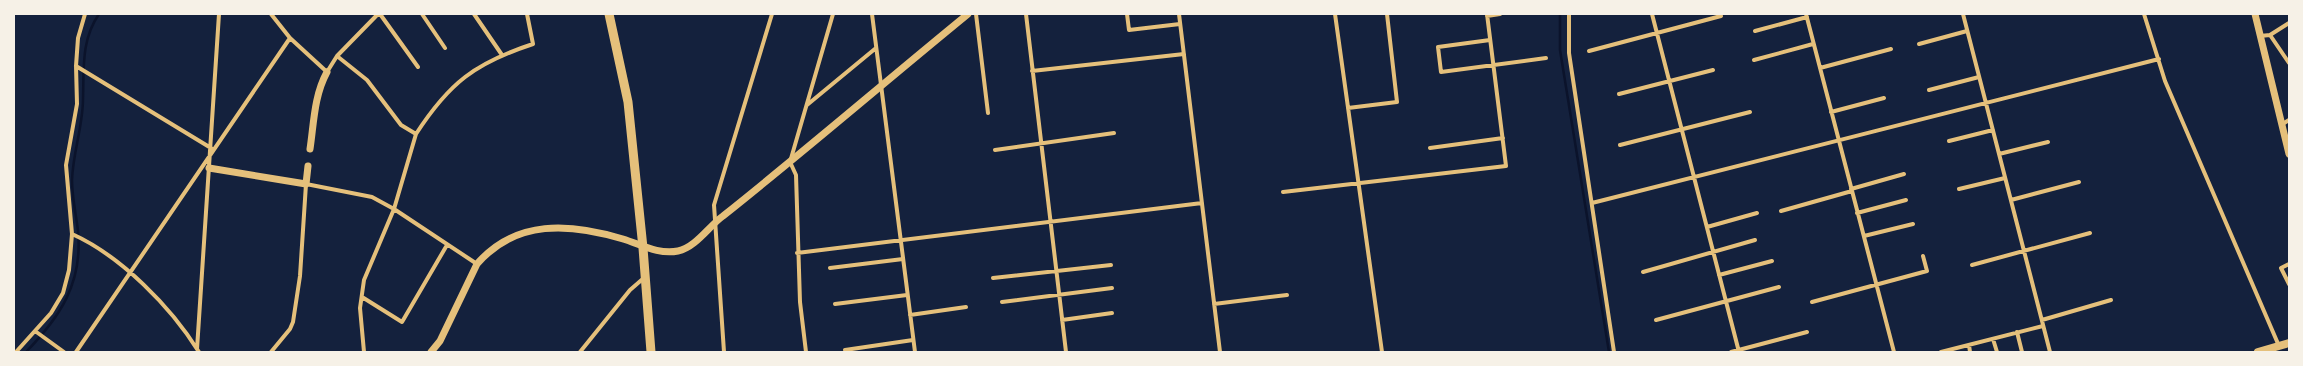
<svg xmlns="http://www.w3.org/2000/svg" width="2303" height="366" font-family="'Work Sans',sans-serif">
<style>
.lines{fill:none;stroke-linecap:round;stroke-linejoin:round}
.stream{stroke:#0b132b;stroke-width:2.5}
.minor{stroke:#e5c07b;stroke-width:4}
.tertiary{stroke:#e5c07b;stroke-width:7}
.primary{stroke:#e5c07b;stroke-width:8}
.trunk{stroke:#e5c07b;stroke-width:9}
</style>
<rect width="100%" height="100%" fill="#14213d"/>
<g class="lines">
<path class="stream" d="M1560,14V50L1609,352
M26,352C60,317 83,283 78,231C76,214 72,197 72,180C73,152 83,126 83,99C84,68 81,40 99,14"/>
<path class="minor" d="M271,14L290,38L327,72L337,56L378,14
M380,14L418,67
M422,14L445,48
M474,14L502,55
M872,14L915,352
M976,14L988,113
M1026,14L1066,352
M1127,14L1129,30L1180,24
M1179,14L1220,352
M1335,14L1382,352
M1569,14V53L1614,352
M1652,14L1739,352
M1806,14L1894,352
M1963,14L2050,352
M2144,14L2165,81L2279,346
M1487,16L1500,14
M1755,31L1807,17
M2270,35L2289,23
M2260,36L2270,35L2289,63
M1490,40L1438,47L1441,72L1546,58
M1919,44L1967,31
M1589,51L1721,16
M337,56L367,80L401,125L416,134L394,209L364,280L360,308L364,352
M1754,60L1813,44
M76,66L211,148
M1820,68L1891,49
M1032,71L1184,54
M1929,90L1979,77
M1619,94L1713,70
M807,105L876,48
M1348,108L1397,102L1387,14
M1831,112L1884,98
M2281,125L2289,120
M416,134C449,83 475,63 533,44L527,14
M1949,141L1993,130
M1620,145L1750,112
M1430,148L1503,138
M995,150L1114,133
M1999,154L2048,142
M1851,189L1904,174
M1959,189L2005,178
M1283,192L1506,166L1487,14
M2011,200L2079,182
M1592,203L2159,59
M1781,211L1852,191
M1857,213L1906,200
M1707,227L1757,213
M72,234C121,256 171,307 199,352
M1864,236L1913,224
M797,253L1202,203
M2289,264L2281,268L2289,284
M1972,265L2090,233
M830,268L903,259
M1643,272L1755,240
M1719,275L1772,261
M993,278L1111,265
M362,297L402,322L447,245
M1002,302L1112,288
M1812,302L1927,271L1923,256
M835,304L907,295
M1214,304L1287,295
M910,315L966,307
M1062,320L1112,313
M1656,320L1779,287
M2042,320L2111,300
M35,331L64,352
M2017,332L2022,352
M1993,339L1997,352
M1969,345L1970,352
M197,349L219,14
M845,350L913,340
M16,352L51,313L63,293L69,270L72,234L66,165L77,104L76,66L78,38L85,14
M76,352L290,38
M271,352L290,329L293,322L300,276L306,184L372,197L394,209L477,264
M580,352L630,290L645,277
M724,352L714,205L772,14
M806,352L800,302L796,175L790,162L833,14
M1731,352L1807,332
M1941,352L2043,326"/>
<path class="tertiary" d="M2255,14L2289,154
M310,149C314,122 314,96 327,72
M209,168L306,184L308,166
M431,352L440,341L477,264C516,219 570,223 623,239C640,244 658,255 678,251C696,247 709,226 723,216C806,150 886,81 968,14"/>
<path class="primary" d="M2258,352L2289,343"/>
<path class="trunk" d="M609,14L628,102L643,248L651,352"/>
</g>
<rect width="2303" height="366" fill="none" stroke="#f6f1e7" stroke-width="30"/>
</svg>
